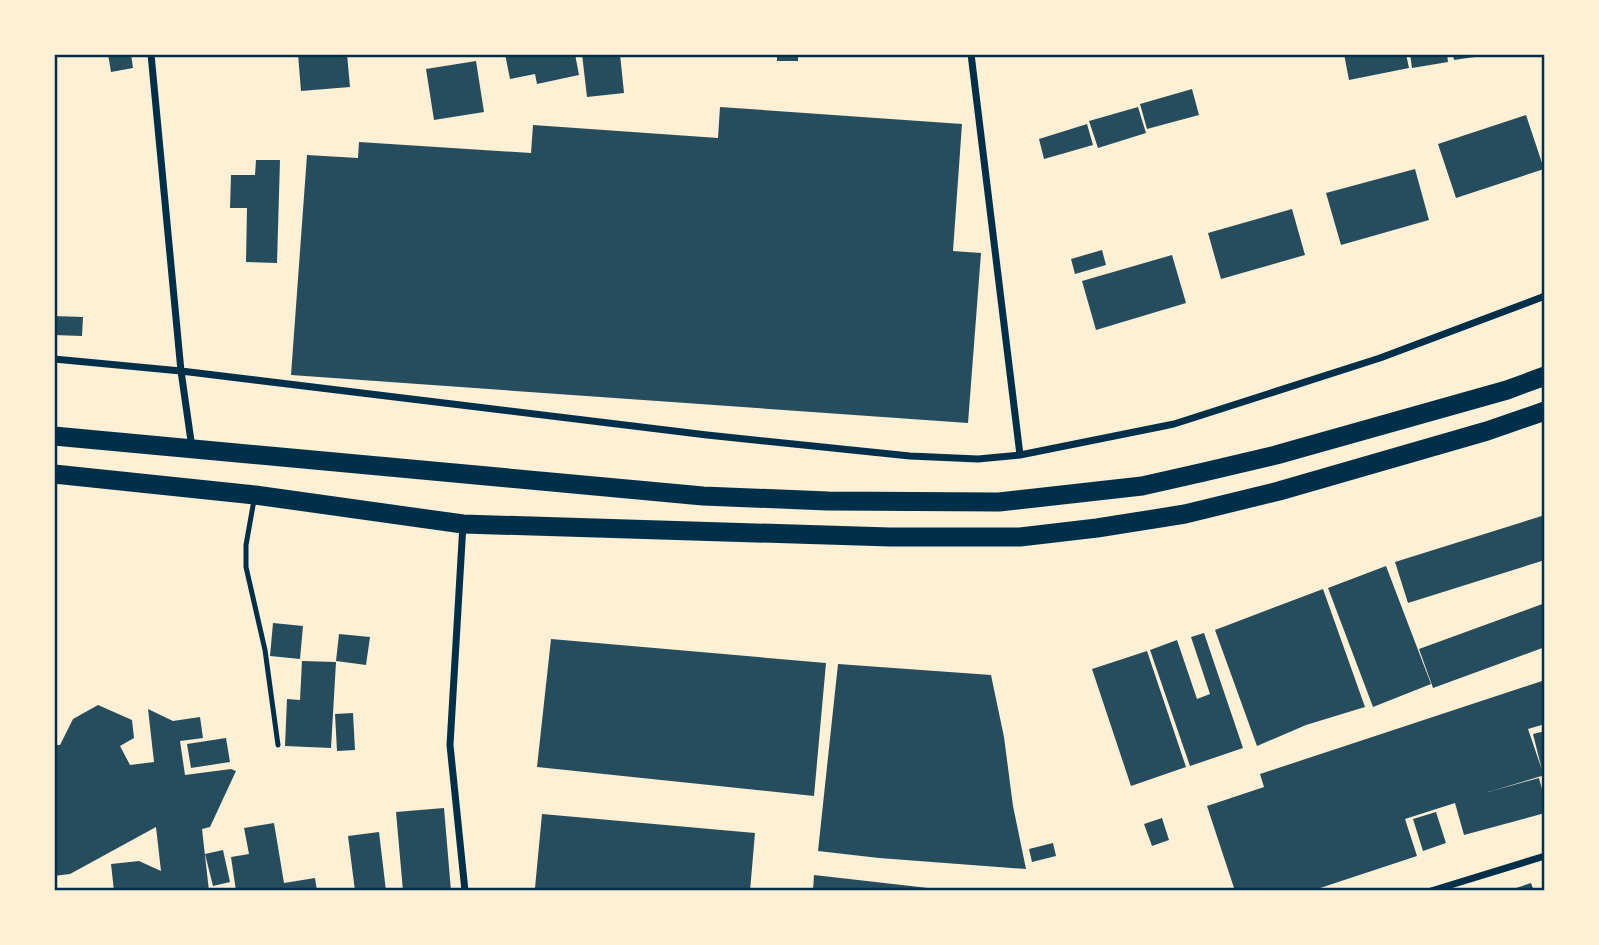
<svg xmlns="http://www.w3.org/2000/svg" width="1599" height="945" font-family="Arial,sans-serif">
<style>
.building{fill:#264d5e}
.lines{fill:none;stroke-linecap:round;stroke-linejoin:round}
.service{stroke:#003049;stroke-width:5}
.minor{stroke:#003049;stroke-width:7}
.trunk{stroke:#003049;stroke-width:19}
.neatline{fill:none;stroke:#003049;stroke-width:2.5}
</style>
<rect width="100%" height="100%" fill="#fdf0d5"/>
<path class="building" d="M108,54H131L133,68L111,72Z
M298,54H347L350,87L301,91Z
M505,54H575L579,75L537,84L535,74L510,79Z
M582,54H620L624,93L587,97Z
M777,54H798V61H777Z
M1344,54H1406L1409,68L1349,80Z
M1410,54H1447L1448,62L1412,68Z
M1453,54H1482V56L1454,60Z
M476,61L484,112L434,120L426,69Z
M1192,89L1199,115L1147,129L1140,104Z
M720,107L962,124L953,251L981,253L968,423L291,375L307,155L358,158L359,142L531,153L533,125L718,138Z
M1138,107L1146,133L1098,148L1089,121Z
M1526,115L1544,169L1456,198L1438,144Z
M1087,124L1093,145L1044,159L1039,139Z
M256,160H280L277,263L246,262L247,208H230L231,175H255Z
M1415,169L1429,220L1341,245L1326,193Z
M1292,209L1305,255L1221,279L1208,233Z
M1102,250L1106,265L1075,274L1071,259Z
M1172,255L1186,303L1096,330L1082,281Z
M54,316L83,317L82,336L54,335Z
M1545,515V560L1408,603L1395,562Z
M1386,566L1431,684L1373,707L1328,588Z
M1323,589L1365,707L1306,725L1257,746L1215,630Z
M1545,603V647L1433,688L1419,649Z
M273,623L303,626L300,659L270,656Z
M1204,633L1243,748L1190,766L1150,650L1177,640L1197,699L1210,694L1191,637Z
M339,634L370,637L366,665L336,661Z
M551,639L826,663L814,796L537,767Z
M1147,651L1186,767L1131,786L1092,669Z
M302,661L336,662L331,748L285,746L287,699L300,700Z
M838,664L991,675L1004,737L1013,806L1026,869L879,858L818,851Z
M1542,681L1545,688V724L1528,729L1542,770L1533,734L1545,731V775L1488,792L1539,778L1545,800V813L1464,835L1455,803L1405,819L1417,856L1311,891H1235L1207,806L1264,787L1260,774Z
M98,705L132,720L134,738L120,746L130,765L154,762L148,709L173,721L200,717L203,738L180,741L185,775L231,769L236,771L210,827L202,829L209,891H114L111,864L139,861L161,871L156,827L70,874L54,876V745H60L73,719Z
M353,713L355,750L337,751L335,714Z
M226,738L230,762L191,768L187,744Z
M444,808L451,891H403L396,812Z
M1436,812L1446,843L1423,851L1413,819Z
M542,814L755,833L750,891H562L535,888Z
M1162,818L1169,840L1152,846L1144,824Z
M274,823L284,883L315,878L317,891H236L231,857L249,854L244,828Z
M379,832L386,891H355L348,836Z
M1053,843L1056,856L1032,862L1029,849Z
M223,850L230,882L213,886L205,854Z
M814,875L937,889V891H813Z
M1531,883L1534,891H1510V890Z"/>
<g class="lines">
<path class="service" d="M254,500L246,545V567L265,650L278,745"/>
<path class="minor" d="M151,54L181,371L192,448
M971,54L1020,455
M54,359L181,371L707,435L910,456L978,459L1020,455L1174,424L1380,358L1545,296
M463,524L450,745L465,891
M1431,891L1545,856"/>
<path class="trunk" d="M54,436L703,496L828,501L999,502L1142,486L1204,472L1276,455L1507,390L1545,376
M54,474L255,495L463,524L890,537H1020L1097,528L1185,514L1279,491L1487,431L1545,411"/>
</g>
<rect width="1599" height="945" fill="none" stroke="#fdf0d5" stroke-width="112"/>
<rect x="56" y="56" width="1487" height="833" class="neatline"/>
</svg>
